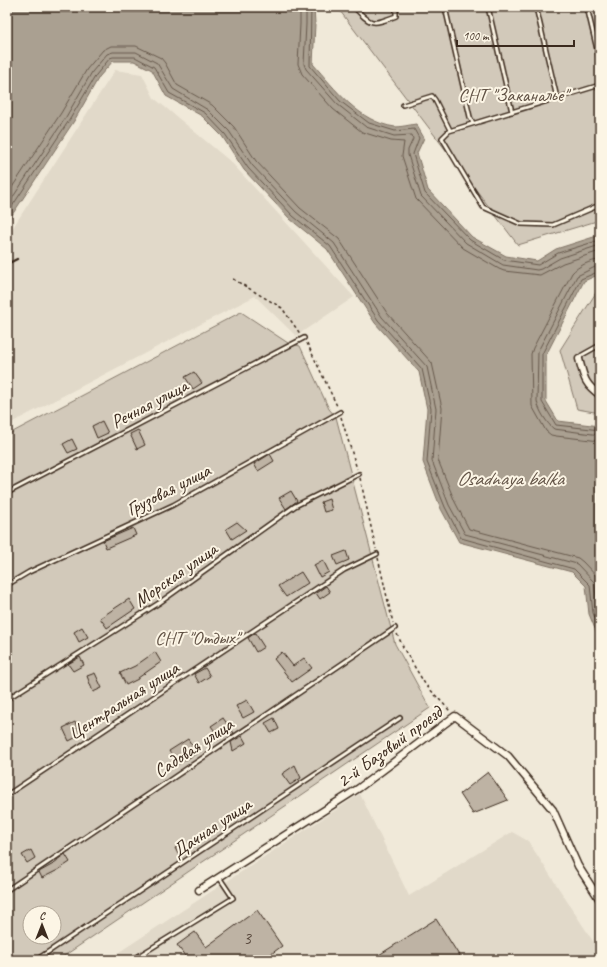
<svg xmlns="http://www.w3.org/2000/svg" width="607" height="967" font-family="Caveat,sans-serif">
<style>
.built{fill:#e1d9c9}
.green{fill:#d2c9ba;stroke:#867a6c;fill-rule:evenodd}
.water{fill:#aaa091;stroke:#7e7163}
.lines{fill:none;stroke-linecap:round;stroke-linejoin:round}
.shore{stroke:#67594c;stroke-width:1}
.building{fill:#beb3a4;stroke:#3b2a1e}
.service-casing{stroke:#3b2a1e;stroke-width:6}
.minor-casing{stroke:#3b2a1e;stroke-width:9}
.path{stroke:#3b2a1e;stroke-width:1.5;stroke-dasharray:3 3;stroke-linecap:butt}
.service{stroke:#fcf5e5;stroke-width:3}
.minor{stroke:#fcf5e5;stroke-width:6}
.rail{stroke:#3b2a1e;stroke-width:2.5}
.labels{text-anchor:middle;stroke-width:4;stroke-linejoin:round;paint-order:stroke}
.number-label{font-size:17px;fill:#5c4c40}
.park-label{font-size:19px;fill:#615245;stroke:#fcf5e5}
.street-label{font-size:19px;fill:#3b2a1e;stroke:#fcf5e5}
.water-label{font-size:20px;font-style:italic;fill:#625346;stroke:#fcf5e5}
</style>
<rect width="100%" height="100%" fill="#f0e9d9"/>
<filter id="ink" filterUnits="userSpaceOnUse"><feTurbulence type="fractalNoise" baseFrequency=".025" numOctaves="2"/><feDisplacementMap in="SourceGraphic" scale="8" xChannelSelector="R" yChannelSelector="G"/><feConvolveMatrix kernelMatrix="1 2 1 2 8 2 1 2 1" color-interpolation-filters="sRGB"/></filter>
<g filter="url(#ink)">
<path class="built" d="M115,70L142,74L154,98L231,162L354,297L296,336L255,296L7,425V228L12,229Z
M360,794L409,896L512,832L528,841L600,952V960H107Z"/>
<path class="green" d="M337,7H600V220L518,245Z
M600,290V413L577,409L560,350L597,291Z
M241,312L288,343L300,346L329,409L336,417L395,644L430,708L58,960H7V435ZM30,913H54V937H30Z"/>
<path class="water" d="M7,7H314L315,24L313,64C335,89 359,122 395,127C401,127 409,125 416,124L424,138L417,153L428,190L472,237L506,256L537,261L556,249L600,235V274L584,281L546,355V401L558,421L600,426V641L589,614L586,586L572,572L459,542L441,509L423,462L427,409L419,372L375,323L327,249L290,219L244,170L222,136L202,116L166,96L152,70L134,61H113L99,77L74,121L10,218H7Z"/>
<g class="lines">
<path class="shore" d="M300,7V24L298,64L302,74L333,109L362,132L391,141L404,142L402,156L416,199L463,248L499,269L504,271L540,275L563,263L600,251
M306,7V24L304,64L306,69L337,104L366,127L394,136L412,135L413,139L408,150V155L421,196L466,243L503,265L537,270L541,269L560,258L600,245
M311,7L310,66L340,101L369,123L395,131L414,129L419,138L413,154L425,193L470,240L504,260L538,265L558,253L600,240
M7,195L61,113L87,69L103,50L111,46H136L161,58L165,63L177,85L212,105L234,127L256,161L300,208L339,239L387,313L432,363L442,408L438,460L455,502L469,529L578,558L583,562L600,580
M7,206L66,117L92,72L107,54L113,52H136L157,63L173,89L208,110L229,131L252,165L296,212L334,243L382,317L427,367L436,409L432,461L449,505L465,534L577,564L594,582L598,611L600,616
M7,214L70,119L96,75L110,58L113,57H135L154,67L169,93L205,113L225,134L248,168L293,216L330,246L378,320L422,369L431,409L427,462L445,507L461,538L574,569L590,585L593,613L600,630
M600,260C591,260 578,266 572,273L533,348L531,354L532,406L546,431L551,435L556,436L600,441
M600,266L595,267L577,276L538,351L537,401C538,409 547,424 554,429L600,435
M600,271L581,279L542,354V402L556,425L600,430"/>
</g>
<path class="building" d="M194,372L202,383L193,389L185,377Z
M102,421L108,433L97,438L92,426Z
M138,430L145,445L137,449L130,434Z
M72,439L77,449L68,453L63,444Z
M270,454L274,461L258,471L254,464Z
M291,491L297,501L286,509L279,498Z
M329,499L332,510L324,512L321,502Z
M237,522L246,530L232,539L226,529Z
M133,528L136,535L106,548L103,541Z
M346,551L349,560L337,565L333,556Z
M323,560L329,572L320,577L314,565Z
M301,572L308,583L286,597L278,586Z
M326,586L330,592L320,599L316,593Z
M129,599L135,609L107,628L100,618Z
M82,627L88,637L79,642L74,632Z
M255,633L264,647L256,652L248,638Z
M155,652L161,662L138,678V679L126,685L120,673L135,666Z
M282,652L293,666L304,658L312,668L292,682L274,659Z
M80,657L84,665L73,671L68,664Z
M205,668L210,676L199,683L194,674Z
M95,673L102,688L93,692L87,676Z
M247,700L254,712L243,718L236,706Z
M223,718L234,733L230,736L229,732L220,738L211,726Z
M274,718L279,729L271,733L265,723Z
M75,722L81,735L69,741L63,728Z
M242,736L246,743L233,751L231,742Z
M188,739L197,753L177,765L169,751Z
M295,765L301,778L290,785L282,774Z
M488,772L508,800L473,814L460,794Z
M184,844L188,852L179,856L175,848Z
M31,850L35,858L27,863L22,855Z
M65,854L70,862L58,870L42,878L39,872L57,862V860Z
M257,910L282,946L263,960H188L177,945L195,932L206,947Z
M436,919L462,960H371Z"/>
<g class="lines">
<g class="service-casing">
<path id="service" d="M354,7C372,26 372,25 396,16V7
M445,7L470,117L473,123
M488,7L512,112
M536,7L557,98
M587,7L600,62
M600,85L449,131L442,138L483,207L521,224L553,225L595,207H600
M403,105L432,96L435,100L450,130
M579,359L582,355L600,345
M7,493L304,338
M7,585L29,572L173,505L340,412
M7,699L159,603L295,506L359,474
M7,795L344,570L377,554
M7,890L395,628
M36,960L400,718
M132,960L233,898L219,877"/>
</g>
<g class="minor-casing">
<path id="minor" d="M579,359C584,377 584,384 600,395
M199,890L359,788L455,716L508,756L553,810L578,866L600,900"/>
</g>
<path class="path" d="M233,279L282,308L301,335
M307,343L338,408
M341,417L357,469
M360,478L376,549
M378,558L393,623
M397,634L405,651L425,684L450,711"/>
<use href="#service" class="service"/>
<use href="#minor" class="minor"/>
<path class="rail" d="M7,264L17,259"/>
</g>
</g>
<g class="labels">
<g class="number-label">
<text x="247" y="944">3</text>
</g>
<g class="park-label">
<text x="513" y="101">СНТ "Заканалье"</text>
<text x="197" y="644">СНТ "Отдых"</text>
</g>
<g class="street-label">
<text transform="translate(149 403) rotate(-28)" y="7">Речная улица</text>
<text transform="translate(168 489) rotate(-27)" y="7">Грузовая улица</text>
<text transform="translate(175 574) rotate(-35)" y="7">Морская улица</text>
<text transform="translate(123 700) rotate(-33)" y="7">Центральная улица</text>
<text transform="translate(389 746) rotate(-36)" y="7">2-й Базовый проезд</text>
<text transform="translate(193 747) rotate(-34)" y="7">Садовая улица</text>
<text transform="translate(211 827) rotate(-34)" y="7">Дачная улица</text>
</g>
<g class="water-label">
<text x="510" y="485">Osadnaya balka</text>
</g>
</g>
<rect width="607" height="967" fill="none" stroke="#fcf5e5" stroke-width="24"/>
<rect x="12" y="12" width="583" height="943" fill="none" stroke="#3b2a1e" stroke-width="1.5" filter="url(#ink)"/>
<g transform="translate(42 925)"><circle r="19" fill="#fcf5e5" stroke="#afa495"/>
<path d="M0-3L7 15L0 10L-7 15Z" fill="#3b2a1e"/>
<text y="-6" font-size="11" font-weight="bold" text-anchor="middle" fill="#3b2a1e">С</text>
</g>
<path d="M457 40v6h117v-6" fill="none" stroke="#3b2a1e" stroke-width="2"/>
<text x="463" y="40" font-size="12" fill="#3b2a1e" stroke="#fcf5e5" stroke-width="3" paint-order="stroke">100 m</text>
</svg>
